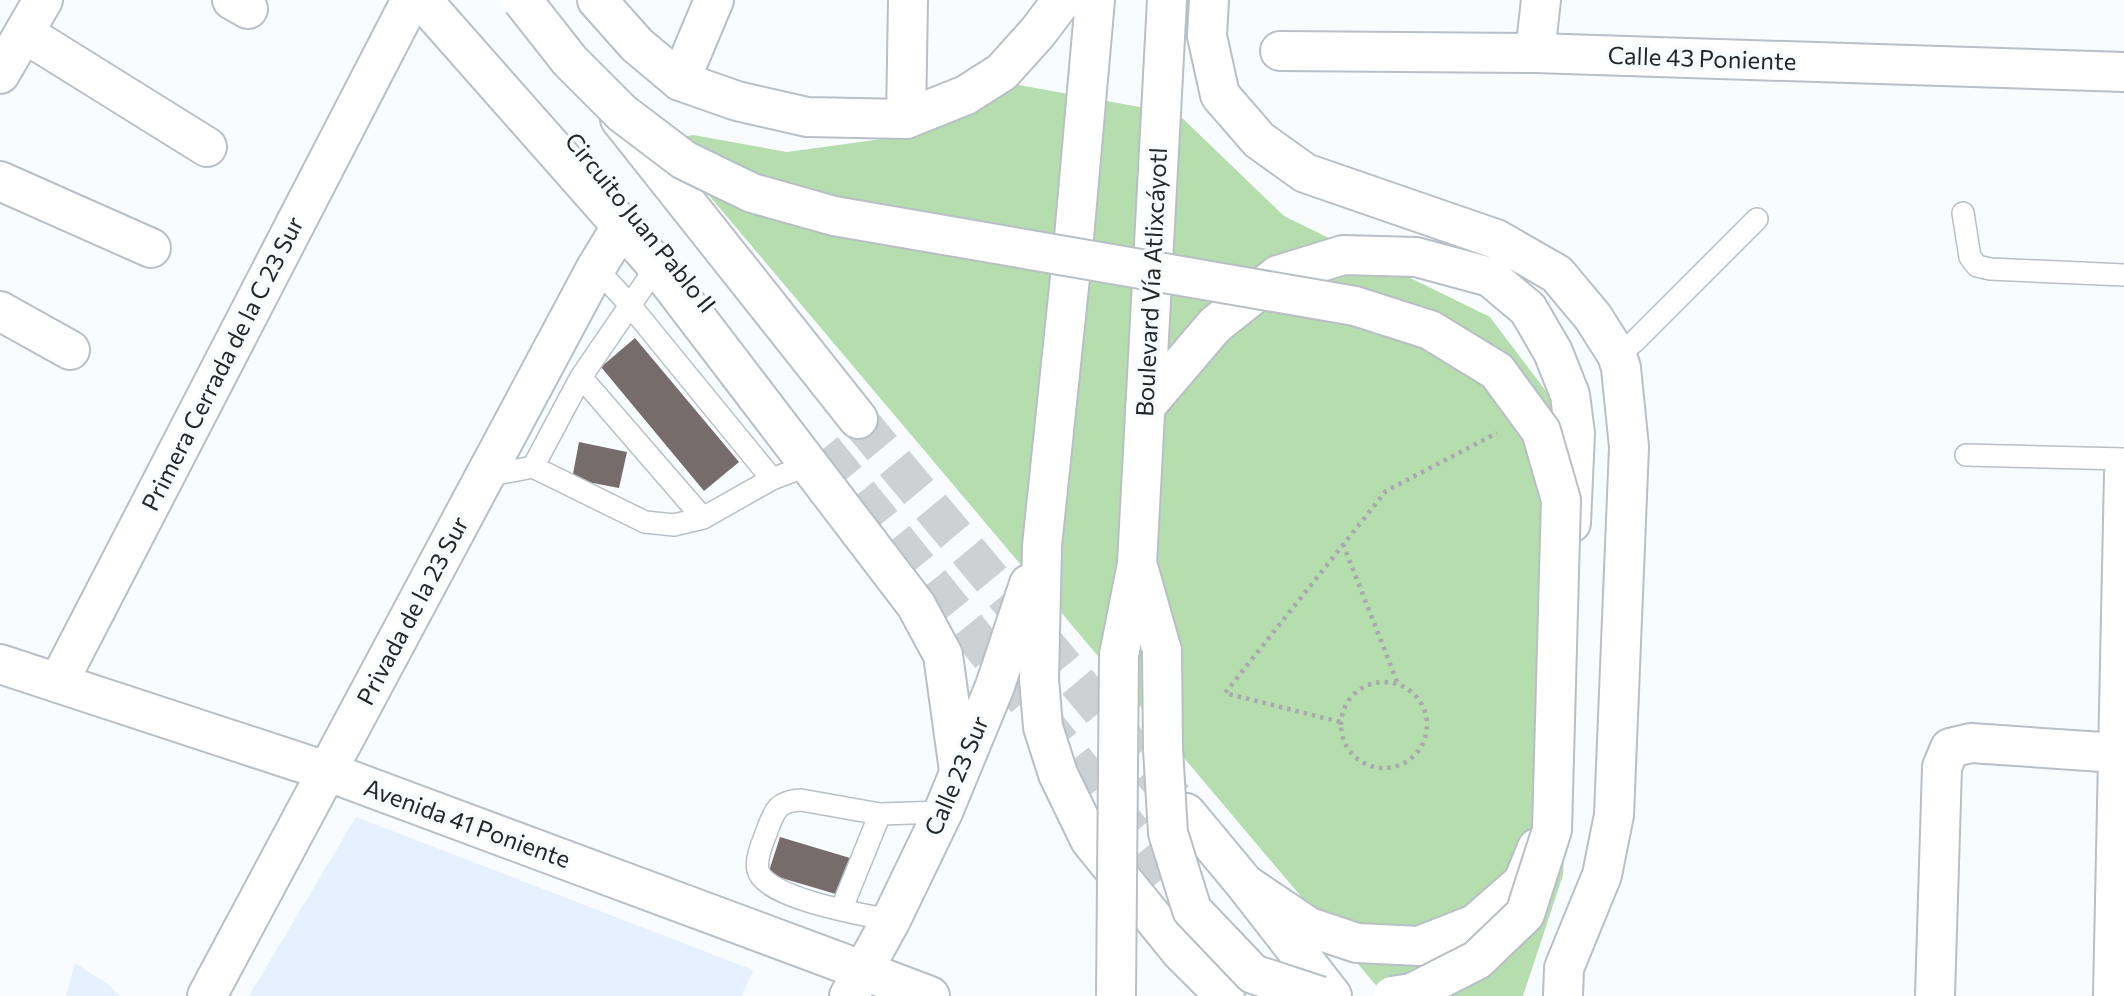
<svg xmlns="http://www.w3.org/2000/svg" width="2124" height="996" font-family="Commissioner,sans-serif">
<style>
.built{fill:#e6f0fe}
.green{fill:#b5ddae}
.building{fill:#756c6b}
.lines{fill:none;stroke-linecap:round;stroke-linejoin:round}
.secondary-tunnel{stroke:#ced1d4;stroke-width:38;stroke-dasharray:38 19;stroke-linecap:butt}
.lane-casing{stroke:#b9bfc6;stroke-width:24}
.street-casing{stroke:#b9bfc6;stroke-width:42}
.secondary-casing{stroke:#b9bfc6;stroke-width:42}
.path{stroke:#a8aaad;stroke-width:4.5;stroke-dasharray:3.5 5;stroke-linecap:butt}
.lane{stroke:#fff;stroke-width:21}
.street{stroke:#fff;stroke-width:38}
.secondary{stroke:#fff;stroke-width:38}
.secondary-bridge-casing{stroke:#b9bfc6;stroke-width:42;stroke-linecap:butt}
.secondary-bridge{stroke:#fff;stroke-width:38}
.labels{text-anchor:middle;stroke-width:7;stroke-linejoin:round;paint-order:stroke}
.street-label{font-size:24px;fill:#242629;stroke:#f9fcff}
</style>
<rect width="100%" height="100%" fill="#f9fcff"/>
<path class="built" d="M356,817L753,970V971L742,996H249Z
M75,963L109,985L120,996H66Z"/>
<path class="green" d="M1003,82L1178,114L1284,216L1490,317L1582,439L1563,875L1523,996H1385L663,141L693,135L787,152L904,136Z"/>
<path class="building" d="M635,338L739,462L704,491L601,367Z
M579,442L627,452L619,488L572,479Z
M780,837L850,858L839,895L768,874Z"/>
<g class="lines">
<path class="secondary-tunnel" d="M858,419L1178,803
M823,449L1167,875"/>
<g class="lane-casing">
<path id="lane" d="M1963,213L1970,257L1977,266L1990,269L2124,275
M596,268L629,304L772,479
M1617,355L1634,342L1757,219
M581,377L703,518
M1966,455L2124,459
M533,467L581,377L657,266
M486,476L533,467L645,522L674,525L703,518L772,479L809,465
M841,910L880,814
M891,920C864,915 764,898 758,870C755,857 764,840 768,828C775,809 779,801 801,800L880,814L943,812"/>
</g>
<g class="street-casing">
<path id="street" d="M232,0L248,9
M24,33L207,147
M1280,51L1535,53L2124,72
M1535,53L1541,0
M0,74L43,0
M680,81L714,0
M906,119L908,0
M0,181L151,248
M0,311L70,350
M0,664L326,771L864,971
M58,683L411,0
M207,996L596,268L621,227
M1935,996L1942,767L1950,748L1971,743L2117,753
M2113,996L2124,473"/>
</g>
<g class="secondary-casing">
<path id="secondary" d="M422,0L657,266L916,605L943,655L959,771
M597,0L637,45L680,81L737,101L807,117L906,119L966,95L1002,72L1038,32L1062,0
M1095,0L1073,249L1042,546L1039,679L1043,727L1058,774L1090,840L1181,952L1225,996
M1209,0L1207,36L1220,95L1259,140L1305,173L1496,239L1557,274L1593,317L1617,355L1621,368L1629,447L1614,815L1602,875L1564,968L1563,996
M620,119L858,419
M1145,407L1215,325L1278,275L1343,255L1416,257L1490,277L1528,309L1553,352L1570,395L1575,433L1571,523
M1139,570L1162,651
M1119,655L1137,564L1167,0
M1186,813L1245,884L1332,996
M1245,884L1309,927L1357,943L1419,946L1475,924L1523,882L1537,848
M864,971L930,996
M849,996L891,920L943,812L995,686L1029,584"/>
</g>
<path class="path" d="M1343,544L1398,684
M1341 725a43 43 0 1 1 86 0a43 43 0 1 1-86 0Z
M1340,722L1225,693L1386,491L1497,433"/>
<use href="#lane" class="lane"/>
<use href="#street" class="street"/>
<use href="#secondary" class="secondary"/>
<g class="secondary-bridge-casing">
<path id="secondary-bridge" d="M522,0L570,61L622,113L684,160L752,193L834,216L1355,306L1430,330L1497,371L1541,431L1561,500L1552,830L1525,914L1477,960L1412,993L1392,996
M1162,651L1163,749L1168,833L1192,910L1253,974L1320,996
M1116,996L1119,655"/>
</g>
<use href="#secondary-bridge" class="secondary-bridge"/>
</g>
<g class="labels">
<g class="street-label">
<text transform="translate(1702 59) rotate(2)" y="8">Calle 43 Poniente</text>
<text transform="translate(640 223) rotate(51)" y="8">Circuito Juan Pablo II</text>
<text transform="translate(1152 282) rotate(-87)" y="8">Boulevard Vía Atlixcáyotl</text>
<text transform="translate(223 364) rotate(-63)" y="8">Primera Cerrada de la C 23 Sur</text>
<text transform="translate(413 611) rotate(-62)" y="8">Privada de la 23 Sur</text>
<text transform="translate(957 776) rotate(-67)" y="8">Calle 23 Sur</text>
<text transform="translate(467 824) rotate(20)" y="8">Avenida 41 Poniente</text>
</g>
</g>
</svg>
